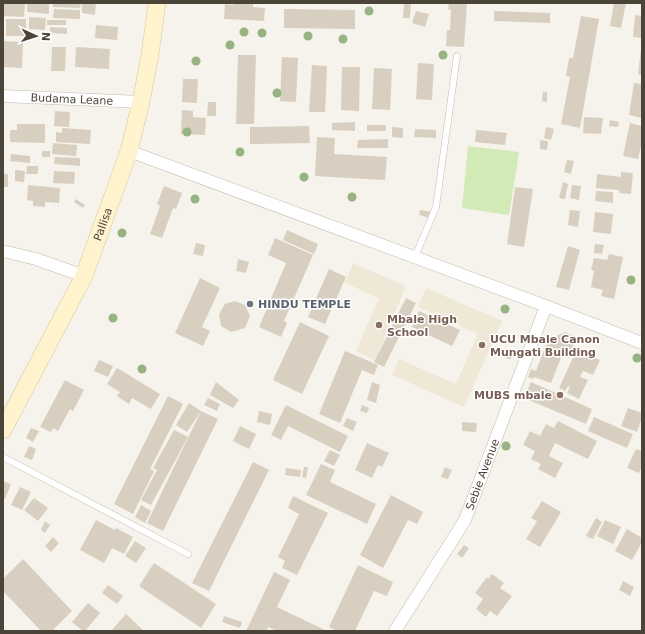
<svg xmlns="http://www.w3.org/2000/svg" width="645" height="634" font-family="'DejaVu Sans',sans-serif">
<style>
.education{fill:#efe8d6}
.green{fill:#d2eab5}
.building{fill:#d8cfc1}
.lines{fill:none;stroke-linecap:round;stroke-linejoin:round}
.lane-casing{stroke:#c2bbae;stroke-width:7}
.street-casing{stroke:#c2bbae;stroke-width:13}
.secondary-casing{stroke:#d6c79b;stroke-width:18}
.lane{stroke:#fff;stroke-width:6}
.street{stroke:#fff;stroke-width:12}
.secondary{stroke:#fff3cd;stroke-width:17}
.tree{fill:#97b381}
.worship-dot{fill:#6b7280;stroke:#fff;stroke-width:1.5}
.education-dot{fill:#8d6e63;stroke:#fff;stroke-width:1.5}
.labels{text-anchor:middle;stroke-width:3;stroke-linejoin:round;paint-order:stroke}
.street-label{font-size:11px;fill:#4b4439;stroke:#fff}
.worship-label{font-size:11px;font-weight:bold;fill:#5b616d;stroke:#fff;text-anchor:start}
.education-label{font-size:11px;font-weight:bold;fill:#785e54;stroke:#fff;text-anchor:start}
</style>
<rect width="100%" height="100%" fill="#f6f3ec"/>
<path class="education" d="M353,263L406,286L375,360L356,351L379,298L345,283Z
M426,288L502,321L464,407L392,375L399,359L456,384L478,334L418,307Z"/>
<path class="green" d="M468,146L519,152L509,215L462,208Z"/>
<path class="building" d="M27,3H49V14L27,12Z
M53,3H81L80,8L53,7Z
M82,3H96L95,15L82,13Z
M233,3H253V7L265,8L264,21L224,19L225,4L233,5Z
M404,3H411L410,18H403Z
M449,3H467L464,47L446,46L447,30H450L451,10L448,9Z
M614,3H626L621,28L610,26Z
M3,4H25L24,17L3,16Z
M54,9L80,10V19L53,18Z
M284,9L355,10V29L284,28Z
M416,11L429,14L425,27L412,23Z
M494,11L550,13V23L494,21Z
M635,15L642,16V38L633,37Z
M581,16L599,19L580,128L561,124L570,77L566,76L569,58H573Z
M29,17L46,18L45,30L29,29Z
M6,19H26V36H6Z
M47,20H66V25H47Z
M96,25L118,27L117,40L95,38Z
M50,27L67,28V34L50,33Z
M3,41L23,42L22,68L4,67Z
M52,47H66L65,71H51Z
M76,47L110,49L109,69L75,67Z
M641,49H642V75L638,74Z
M238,55H256L254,124H236Z
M282,57L298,58L296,102L280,101Z
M418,63L434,64L432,100L416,99Z
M312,65L327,66L325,112H309Z
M342,67H360L359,111L341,110Z
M374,68L392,69L390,110L372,109Z
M183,79H198L197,103L182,102Z
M634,83L642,84V118L629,115Z
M543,92H547V102L542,101Z
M208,102H216V116H207Z
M182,110L193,111V117L206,118L205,135L181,134Z
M55,111L70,112L69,127L54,126Z
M584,117L603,118L601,134L583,133Z
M610,120L619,122L618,127L609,126Z
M355,122V131L332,130V123Z
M630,123L642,126V142L638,159L623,156Z
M17,124H45V143L10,142V130H17Z
M367,125H386V131H367Z
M309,126L310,143L250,144V127Z
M392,127L403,128V138L392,137Z
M546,127L554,129L551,140L544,138Z
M62,128L91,130L90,144L56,142V132L62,133Z
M415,129L436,130V138L414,137Z
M476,130L507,133L505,145L475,142Z
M317,137L335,138L334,154L387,157L385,180L315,176Z
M388,139V148H357L358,140Z
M540,140L548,141L547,150L540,149Z
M53,143L77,145L76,156L52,154Z
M42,151H50V157H42Z
M11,154L30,156V163L10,161Z
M55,157L80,158V166L54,164Z
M567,160L574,161L571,174L564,172Z
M27,166H38V174H26Z
M15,170L25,171L24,182L15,181Z
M54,171L75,172L74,184L53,183Z
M621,172L633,173L631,194L619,193V190L596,188L597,174L621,177Z
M3,174H8V187H3Z
M563,182L568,184L565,199L559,198Z
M28,185L60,188L59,203L45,202V207L33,206V201L27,200Z
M572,185L581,186L579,200L570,198Z
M164,186L182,193L176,209L173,208L162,238L150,234L160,206L157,204Z
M515,187L533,189L524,247L507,244Z
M596,191L613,192V203L595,201Z
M76,199L85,205L83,208L74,202Z
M420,210L432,212L430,218L419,215Z
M570,210L580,211L578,227L568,225Z
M595,212L613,214L611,234L593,232Z
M287,230L318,244L314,254L283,240Z
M275,238L313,255L284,321L287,323L281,337L259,327L286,263L268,255Z
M196,243L205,245L203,256L193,254Z
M595,244L604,245L602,254L594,253Z
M568,246L580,250L569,290L556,287Z
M609,254L623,257L614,299L601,296L603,290L591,287L594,271L591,270L594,258L607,260Z
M238,259L249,262L246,273L236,271Z
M329,269L346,277L325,324L308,317Z
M200,278L220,288L202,327L210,331L203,346L175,333Z
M406,298L416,303L384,367L374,362Z
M235,301L245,305L250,316L245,328L231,332L221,326L219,314L225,304Z
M419,311L460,330L452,346L412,327Z
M300,322L329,336L302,394L273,380Z
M565,332L576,337L569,358L562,355L551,383L534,377L533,379L528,377L531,369L536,371L548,340Z
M577,349L600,360L593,375L583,371L580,377L588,380L579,399L567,393L570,387L568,386L565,391L559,388Z
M345,351L378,365L374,375L362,370L340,423L319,414Z
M99,360L113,366L108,377L94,371Z
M117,368L160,394L151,409L132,398L129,404L117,396L120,392L107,384Z
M65,380L84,390L73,411L70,409L58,431L53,428L51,432L40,427Z
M216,382L239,400L233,408L210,395Z
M372,382L380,385L376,403L367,400Z
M531,382L592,409L586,424L524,398Z
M168,396L183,404L150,469L154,471L133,514L114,504Z
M208,398L220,404L217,411L204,405Z
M189,403L201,411L187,432L176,425Z
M286,405L348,436L340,452L288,426L281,440L271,435Z
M362,405L369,408L367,413L360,411Z
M628,408L642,413V418L637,432L621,426Z
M201,411L218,419L163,531L147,523Z
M259,411L272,414L270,425L257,422Z
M594,417L633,434L627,448L588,431Z
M347,418L357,422L353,431L343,426Z
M558,421L597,441L588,459L555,443L549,456L563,463L555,478L538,469L541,464L531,459L535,451L523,445L530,431L540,436L546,424L554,428Z
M462,422L477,423L476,432L462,431Z
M240,426L256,434L249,449L233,441Z
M31,428L39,431L33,442L26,438Z
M174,430L188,437L151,505L141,500L157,470L153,468Z
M367,443L389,453L382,467L378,465L372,478L355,470Z
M29,446L36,449L32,460L24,457Z
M636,449L642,451V466L639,473L627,468Z
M330,450L340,455L334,466L324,461Z
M253,462L269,470L209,591L192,583Z
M321,464L335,470L330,482L376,504L367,524L306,495Z
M304,467H308L306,478L302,477Z
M445,467L452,470L448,479L441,477Z
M286,468L301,470L300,477L285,475Z
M3,481L11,484L5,499L3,498Z
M20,487L31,492L22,510L11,505Z
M391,495L423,512L417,524L408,520L383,568L360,555Z
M293,496L328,513L297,575L282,568L285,561L278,557L299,514L288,508Z
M34,498L48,508L38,521L24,510Z
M542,501L561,512L540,547L526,539L537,521L531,518Z
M141,505L151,511L145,523L135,517Z
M596,518L602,522L593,539L586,536Z
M96,520L115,530L116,528L133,537L124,554L112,548L104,563L80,550Z
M605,520L621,527L613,544L597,536Z
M45,521L50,525L45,533L41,530Z
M627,529L642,538V542L632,560L615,551Z
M53,537L59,543L51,552L45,546Z
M135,541L146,548L136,563L125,556Z
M464,545L469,548L462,558L457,554Z
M23,559L72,611L52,631H41L3,591V579Z
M154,563L216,604L201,628L139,586Z
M358,565L393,582L387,596L374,591L355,631H337L329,627Z
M274,572L290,580L277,607L327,631H277L268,627L266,631H246Z
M492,574L504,583L500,588L512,596L497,616L490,611L486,617L476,609L483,599L475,593L487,577L488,579Z
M623,581L634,587L630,596L619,590Z
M108,585L123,596L117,604L102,593Z
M88,603L100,613L85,631H83L72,622Z
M126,614L144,631H111Z
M224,616L242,622L240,628L222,622Z"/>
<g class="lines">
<g class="lane-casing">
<path id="lane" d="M415,257L436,207L457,56
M3,457L188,554"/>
</g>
<g class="street-casing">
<g id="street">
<path id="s1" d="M3,96L141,102"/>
<path d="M129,151L546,306L642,343"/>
<path d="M3,251L36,259L84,276"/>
<path id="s2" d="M395,631L465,520L546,306"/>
</g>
</g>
<g class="secondary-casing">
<g id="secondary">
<path id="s3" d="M3,430L84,276L129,151L141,102L150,55L157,3"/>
</g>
</g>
<use href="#lane" class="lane"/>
<use href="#street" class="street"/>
<use href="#secondary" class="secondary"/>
</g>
<g class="tree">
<circle cx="369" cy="11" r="4.5"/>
<circle cx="244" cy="32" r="4.5"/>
<circle cx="262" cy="33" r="4.5"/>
<circle cx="308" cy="36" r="4.5"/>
<circle cx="343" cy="39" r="4.5"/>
<circle cx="230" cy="45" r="4.5"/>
<circle cx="443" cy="55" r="4.5"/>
<circle cx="196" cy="61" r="4.5"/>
<circle cx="277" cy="93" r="4.5"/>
<circle cx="187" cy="132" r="4.5"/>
<circle cx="240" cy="152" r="4.5"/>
<circle cx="304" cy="177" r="4.5"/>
<circle cx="352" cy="197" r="4.5"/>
<circle cx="195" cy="199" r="4.5"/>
<circle cx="122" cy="233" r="4.5"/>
<circle cx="631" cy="280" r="4.5"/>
<circle cx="505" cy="309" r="4.5"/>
<circle cx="113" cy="318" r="4.5"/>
<circle cx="509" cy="354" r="4.5"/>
<circle cx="637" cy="358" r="4.5"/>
<circle cx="142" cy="369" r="4.5"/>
<circle cx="506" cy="446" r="4.5"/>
</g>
<circle class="worship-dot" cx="250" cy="304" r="4"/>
<g class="education-dot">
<circle cx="379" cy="325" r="4"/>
<circle cx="482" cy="345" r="4"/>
<circle cx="560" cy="395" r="4"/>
</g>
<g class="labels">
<g class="street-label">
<text dy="4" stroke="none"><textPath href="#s1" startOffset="69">Budama Leane</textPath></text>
<text dy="4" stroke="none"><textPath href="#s3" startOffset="229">Pallisa</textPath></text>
<text dy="4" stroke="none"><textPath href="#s2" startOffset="180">Sebie Avenue</textPath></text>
</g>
<g class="worship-label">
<text x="258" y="308">HINDU TEMPLE</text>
</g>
<g class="education-label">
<text x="387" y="323">Mbale High<tspan x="387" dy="13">School</tspan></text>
<text x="490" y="343">UCU Mbale Canon<tspan x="490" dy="13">Mungati Building</tspan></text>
<text x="552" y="399" text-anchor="end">MUBS mbale</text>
</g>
</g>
<rect width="645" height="634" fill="none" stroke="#4b4439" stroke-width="8"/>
<g transform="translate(36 36) rotate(93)" stroke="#ffffff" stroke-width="3" paint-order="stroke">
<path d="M0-3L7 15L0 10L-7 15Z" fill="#4b4439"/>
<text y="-6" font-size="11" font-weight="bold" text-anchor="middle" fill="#4b4439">N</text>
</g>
</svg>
